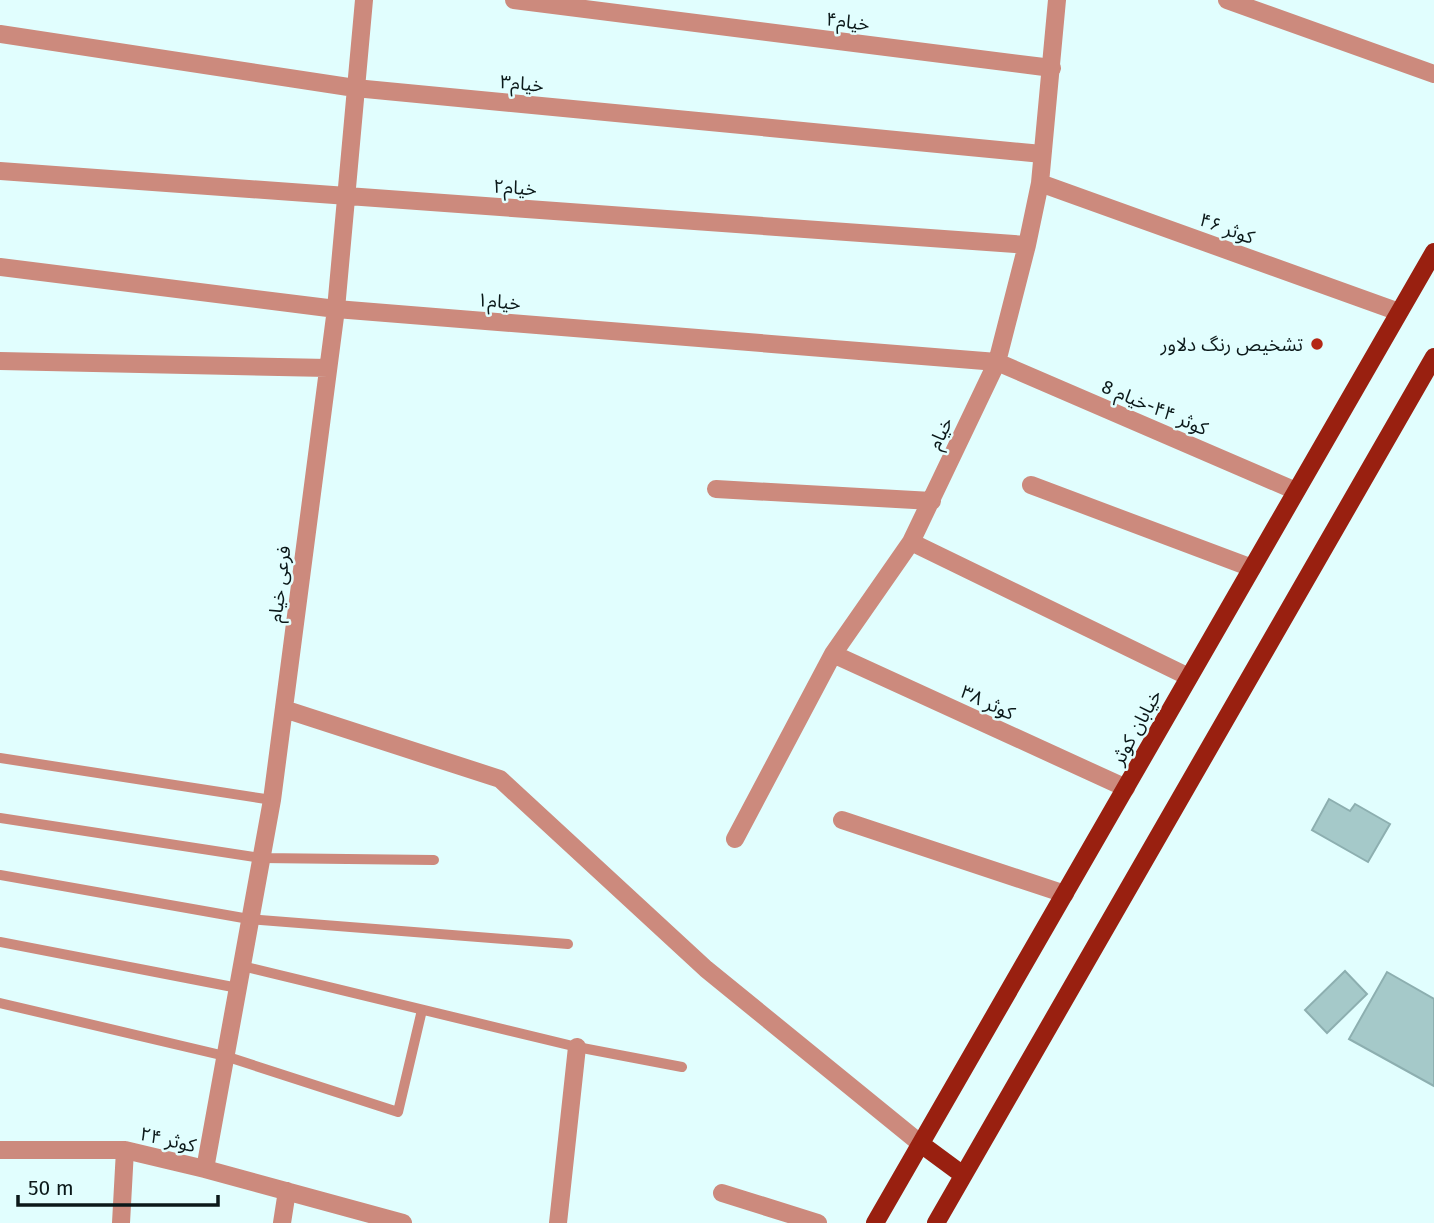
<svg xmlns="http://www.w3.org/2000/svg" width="1434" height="1223" font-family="'Fira Sans','Noto Sans Arabic',sans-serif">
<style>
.building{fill:#a5c9c9;stroke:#8dafb0;stroke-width:2}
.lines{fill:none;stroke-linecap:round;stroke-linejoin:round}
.service{stroke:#cc8a7d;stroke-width:10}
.minor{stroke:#cc8a7d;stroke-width:18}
.primary{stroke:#992010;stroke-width:18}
.poi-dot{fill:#b42714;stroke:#e1fefe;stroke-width:2.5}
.labels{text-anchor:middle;stroke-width:5;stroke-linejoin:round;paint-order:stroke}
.street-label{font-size:19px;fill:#0b1819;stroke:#e1fefe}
.poi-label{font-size:19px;fill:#0b1819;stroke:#e1fefe;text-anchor:end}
</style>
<rect width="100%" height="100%" fill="#e1fefe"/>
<path class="building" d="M1329,799L1350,811L1355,804L1390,824L1368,862L1312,830Z
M1345,971L1367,994L1327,1033L1305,1010Z
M1387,972L1434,999V1086L1349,1039Z"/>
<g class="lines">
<path class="service" d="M0,758L272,800
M0,818L261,858L434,860
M0,875L249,919L568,944
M0,942L238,988
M242,966L577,1047L682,1067
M0,1003L225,1056L398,1112L422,1010"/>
<path class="minor" d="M514,0L1052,68
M1227,0L1434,74
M0,34L355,88L1042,154
M0,171L1027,245
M1040,183L1399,312
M0,267L336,309L997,362L1296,491
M0,361L328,368
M1031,485L1252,568
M716,489L932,501
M911,542L1189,677
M833,654L1126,788
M284,709L500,779L706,969L921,1144
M842,820L1065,894
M735,839L833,654L911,542L997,362L1027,245L1040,183L1057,0
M0,1150H125L205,1169L403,1223
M205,1169L272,800L336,309L364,0
M722,1193L818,1223
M121,1223L125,1150
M282,1223L287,1191
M558,1223L577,1047"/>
<path class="primary" d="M921,1144L963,1175
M875,1223L1434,252
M936,1223L1434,357"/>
</g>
<circle class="poi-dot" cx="1317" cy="344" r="7"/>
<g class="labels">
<g class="street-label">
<text transform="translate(848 21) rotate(7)" y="7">خیام۴</text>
<text transform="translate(522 83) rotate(5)" y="7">خیام۳</text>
<text transform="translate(515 187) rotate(4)" y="7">خیام۲</text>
<text transform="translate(1227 228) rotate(20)" y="7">کوثر ۴۶</text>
<text transform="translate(499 301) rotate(5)" y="7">خیام۱</text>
<text transform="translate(1155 407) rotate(23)" y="7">کوثر ۴۴-خیام 8</text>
<text transform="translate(940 433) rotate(-65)" y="7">خیام</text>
<text transform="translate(279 584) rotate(-83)" y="7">فرعی خیام</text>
<text transform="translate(988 702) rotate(25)" y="7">کوثر ۳۸</text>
<text transform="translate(1136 727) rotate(-61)" y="7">خیابان کوثر</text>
<text transform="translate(168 1139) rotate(13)" y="7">کوثر ۲۴</text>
</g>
<g class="poi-label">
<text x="1303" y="351">تشخیص رنگ دلاور</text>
</g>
</g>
<path d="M18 1195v10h200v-10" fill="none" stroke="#0b1819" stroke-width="3.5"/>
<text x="28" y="1195" font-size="21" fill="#0b1819" stroke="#e1fefe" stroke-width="5" paint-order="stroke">50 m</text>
</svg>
